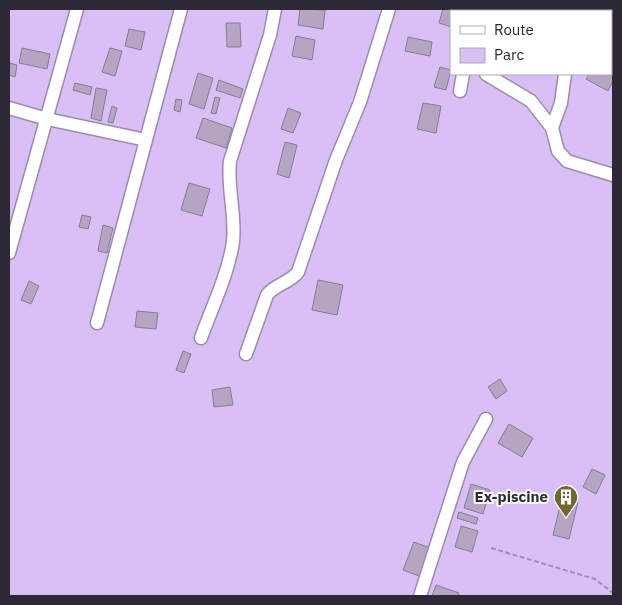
<svg xmlns="http://www.w3.org/2000/svg" width="622" height="605" font-family="'IBM Plex Sans',sans-serif">
<style>
.green{fill:#d9bff6;fill-rule:evenodd}
.building{fill:#b4a6c3;stroke:#887b97}
.lines{fill:none;stroke-linecap:round;stroke-linejoin:round}
.minor-casing{stroke:#9b8daa;stroke-width:15}
.path{stroke:#9d92aa;stroke-width:2;stroke-dasharray:5 2.5;stroke-linecap:butt}
.minor{stroke:#fff;stroke-width:12}
.labels{text-anchor:middle;stroke-width:4;stroke-linejoin:round;paint-order:stroke}
.poi-label{font-size:15px;font-weight:bold;fill:#2e2834;stroke:#fff;text-anchor:end}
</style>
<rect width="100%" height="100%" fill="#e7d9f8"/>
<path class="green" d="M9,9H613V596H9ZM451,11H611V74H451Z"/>
<path class="building" d="M300,9L325,10L323,29L298,25Z
M443,9H471L470,11H451V27L439,23Z
M226,23H240L241,47H227Z
M129,29L145,32L141,50L125,46Z
M296,36L315,40L312,60L292,56Z
M408,37L432,42L430,56L405,51Z
M22,48L50,54L47,69L19,63Z
M110,48L122,51L115,76L102,72Z
M10,63L17,65L15,77L9,75Z
M440,67L451,70L446,90L434,87Z
M611,69L613,70V81L608,91L586,79L589,74H611Z
M198,73L213,78L204,109L189,104Z
M219,80L243,89L240,98L216,90Z
M75,83L92,87L90,95L73,90Z
M96,88L107,90L101,121L91,118Z
M215,97L220,98L216,114L211,113Z
M176,99L182,100L180,112L174,110Z
M423,103L441,106L436,133L417,129Z
M112,106L117,108L113,123L108,122Z
M288,108L301,113L293,133L281,129Z
M203,118L232,128L226,148L196,138Z
M285,142L297,145L289,178L277,174Z
M189,183L210,189L202,216L181,210Z
M82,215L91,217L88,229L79,227Z
M103,225L113,228L107,253L98,251Z
M318,280L343,285L337,315L312,310Z
M29,281L39,286L31,304L21,300Z
M137,311L158,313L156,329L135,327Z
M183,351L191,354L184,373L176,370Z
M500,379L507,391L496,399L488,387Z
M230,387L233,405L214,407L212,390Z
M509,424L533,438L522,457L498,443Z
M592,469L605,475L596,494L583,487Z
M471,484L490,490L483,514L464,508Z
M562,498L578,502L569,539L553,535Z
M459,512L478,518L476,524L457,518Z
M461,526L478,531L472,552L455,547Z
M414,542L430,548L419,576L403,570Z
M436,585L459,593L458,596H432Z"/>
<g class="lines">
<g class="minor-casing">
<path id="minor" d="M477,11L478,9
M578,11L579,9
M486,74L531,101L552,128L558,151L567,161L613,175
M460,91L463,74
M9,108L47,119L146,140
M552,128L561,103L565,74
M9,253L77,9
M97,323L181,9
M201,338C212,307 228,275 233,242C236,215 227,188 230,161L270,35L275,9
M246,354L267,295C275,284 290,283 298,272L336,160L360,102L389,9
M420,596L463,462L486,419"/>
</g>
<path class="path" d="M491,548L595,579L613,593"/>
<use href="#minor" class="minor"/>
</g>
<defs>
<g id="building-pin" transform="scale(1.25)"><path d="M0 17L-7.5 6A9.5 9.5 0 1 1 7.5 6Z" fill="#726633" stroke="#fff"/><path d="M-4-6H4V6H1V3H-1V6H-4ZM-2.5-4.3h1.7v1.8h-1.7ZM.8-4.3h1.7v1.8H.8ZM-2.5-1h1.7V.8h-1.7ZM.8-1h1.7V.8H.8Z" fill="#fff"/></g>
</defs>
<g fill-rule="evenodd">
<use href="#building-pin" x="566" y="497"/>
</g>
<g class="labels">
<g class="poi-label">
<text x="548" y="502">Ex-piscine</text>
</g>
</g>
<rect width="622" height="605" fill="none" stroke="#2e2834" stroke-width="20"/>
<rect x="450" y="10" width="162" height="65" fill="#ffffff" stroke="#aba9ae"/>
<rect x="460" y="26" width="25" height="8" fill="#ffffff" stroke="#aba9ae"/>
<text x="494" y="35" font-size="15" fill="#2e2834">Route</text>
<rect x="460" y="48" width="25" height="15" fill="#d9bff6" stroke="#aba9ae"/>
<text x="494" y="60" font-size="15" fill="#2e2834">Parc</text>
</svg>
